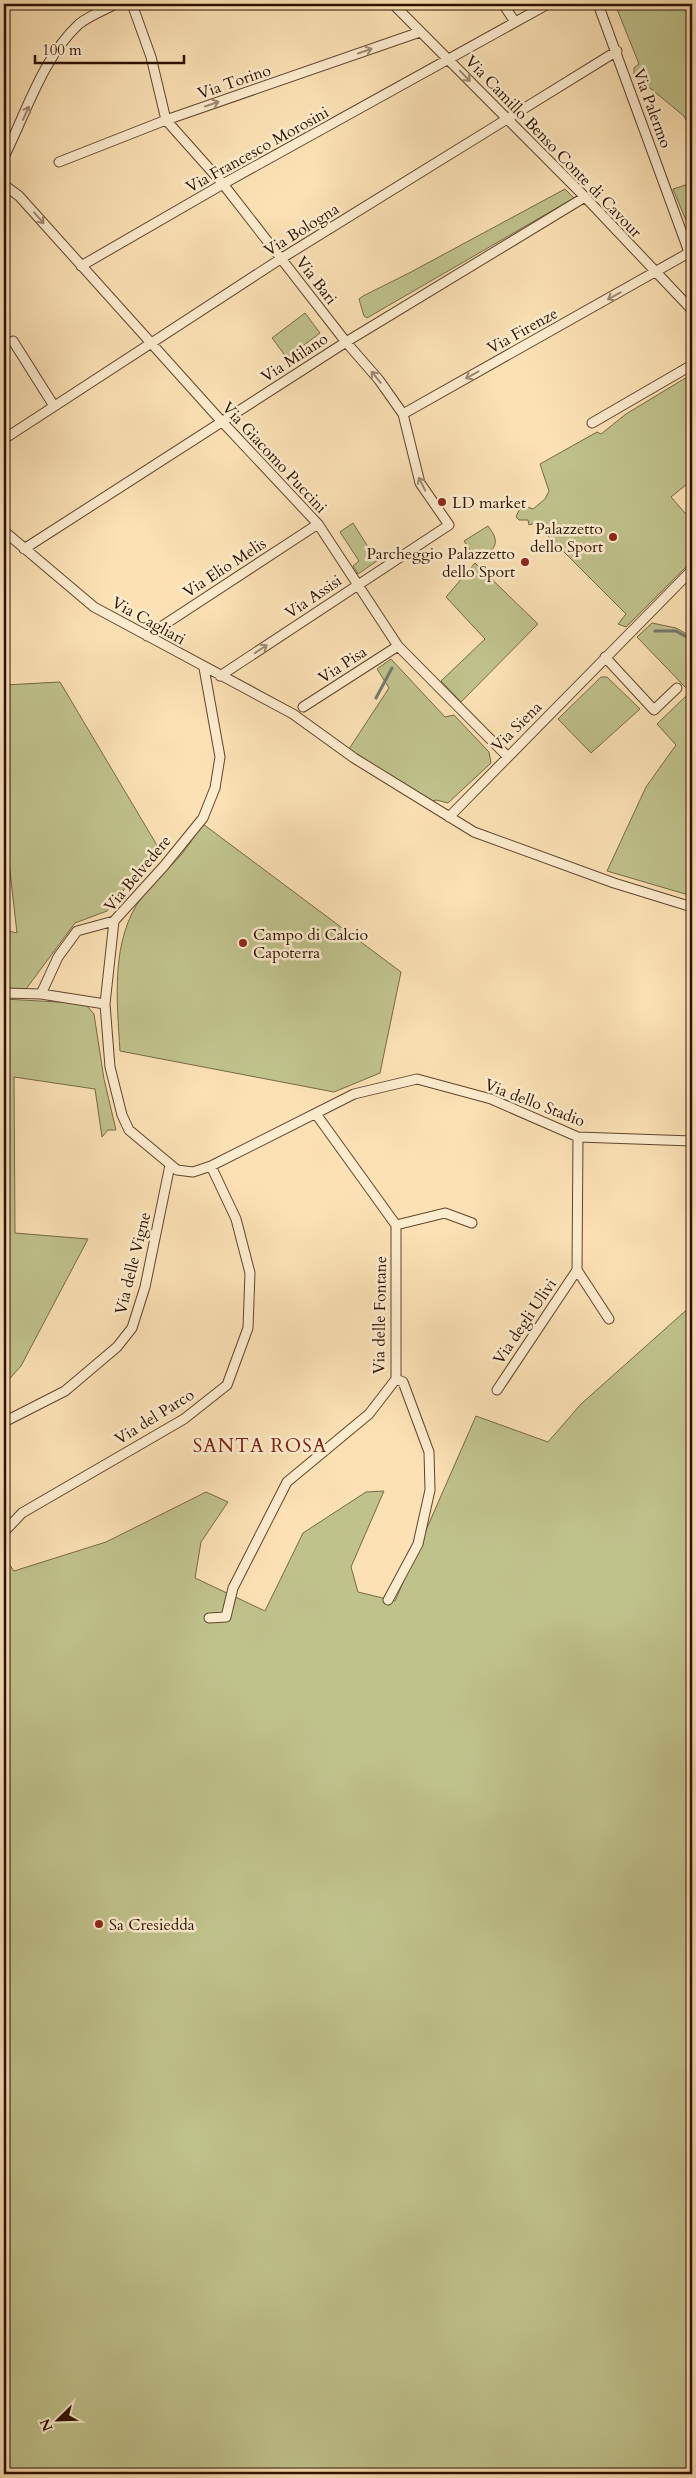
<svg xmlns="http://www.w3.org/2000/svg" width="696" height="2478" font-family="Cardo,serif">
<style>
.green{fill:#c0c28c;stroke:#766946}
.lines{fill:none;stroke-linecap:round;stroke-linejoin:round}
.stream{stroke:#73776e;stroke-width:3}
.street-casing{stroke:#60442d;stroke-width:11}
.street{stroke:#fcecce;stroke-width:9}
.oneway{stroke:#9e8971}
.poi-dot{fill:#8f2418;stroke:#fcecce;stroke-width:2}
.labels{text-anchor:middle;stroke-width:5;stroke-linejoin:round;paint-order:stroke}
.street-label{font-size:16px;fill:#2c1000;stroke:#fcecce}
.poi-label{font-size:16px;fill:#2c1000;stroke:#fcecce;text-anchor:start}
.quarter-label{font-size:19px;letter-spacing:1px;fill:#7a1f14;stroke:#fcecce}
</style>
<rect width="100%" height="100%" fill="#fbe1b4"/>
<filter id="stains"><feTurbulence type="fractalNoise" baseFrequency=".004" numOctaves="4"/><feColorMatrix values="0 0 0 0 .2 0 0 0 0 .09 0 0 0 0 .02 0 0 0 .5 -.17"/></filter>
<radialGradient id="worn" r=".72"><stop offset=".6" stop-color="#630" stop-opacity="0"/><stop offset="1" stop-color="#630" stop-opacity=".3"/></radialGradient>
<path class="green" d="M615,4H692V132L684,116L634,75V68L639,64Z
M692,183V235L673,189Z
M565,189L574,198L367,318L364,316L359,299L363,296L411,272Z
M305,313L320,333L287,358L272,338Z
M692,374V480L671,497L692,521V561L626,627L618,624L626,614L535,523L529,525L528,520H519L516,517L519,510L525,506L533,509L545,499L549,491L540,464L597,432L601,434L626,414Z
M353,523L377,561L358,574L353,566L359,561L340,532Z
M488,526C503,545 493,550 477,561L464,541Z
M475,563L538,624L461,702L441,681L485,639L446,597Z
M652,623L676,628L692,637V896L607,871L646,787L676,745L657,724L687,695V689L637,637Z
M391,659L445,717L454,715L489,752L491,763L448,803L436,800L433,801L371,765L349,749L389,688L377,669Z
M601,677H607L640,709L591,753L558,719Z
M60,682L158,847L107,911L75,923L26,989L4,988V930L17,933L9,863L4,848V685Z
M203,824L401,972L380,1073L334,1092L120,1051C117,1001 110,940 142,897C153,881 169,869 181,855C189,845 196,834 203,824Z
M4,999L76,1003L86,1005L94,1014L104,1079L116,1130H108L102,1137L95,1089L14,1077L15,1233L88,1239L21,1366L4,1385Z
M692,1305V2474H4V1557L14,1571L106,1542L206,1492L228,1502L201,1542L195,1578L265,1611L303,1533L366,1492L384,1491L351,1567L358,1592L395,1601L476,1416L548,1442L581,1404Z"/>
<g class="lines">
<path class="stream" d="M655,631H676L692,640
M376,698L392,668"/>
<g class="street-casing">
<path id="street" d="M132,4L151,57L166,120L223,184L346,342L379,380L403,414L420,483L449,525L220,676
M393,4L585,197L692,310
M503,4L515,22
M598,4L689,252
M4,157C26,113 43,57 79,24C89,16 104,10 116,4
M59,162L166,120L420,32
M4,185L19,196L214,413L318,524L398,646L507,756
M81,266L223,184L548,4
M13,341L54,406
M403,414L692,251
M592,423L692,365
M4,439L282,258L617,51
M4,531L94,607L293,714L354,758L474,832L614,883L692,907
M24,549L346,342L585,197
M147,636L318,524
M605,657L654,710L677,688
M204,668L220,757L215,788L203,818L164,866L114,921L105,1004L110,1067L122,1115L129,1130L177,1170L193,1172L211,1166L354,1094L417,1079L491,1099L578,1137L692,1141
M303,707L398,646
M449,817L692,570
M4,993L41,994L105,1004
M41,994L58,957L77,931L114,921
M396,1225L445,1213L472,1223
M577,1270L609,1319
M497,1390L577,1270L578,1137
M4,1422L65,1391L117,1347L132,1328L145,1287L170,1165
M4,1532L22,1513L184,1419L227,1385L248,1328L250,1273L236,1219L211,1166
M388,1600L418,1544L430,1490L429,1452L403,1382L396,1379
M209,1618L226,1617L233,1588L287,1482L369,1414L396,1379V1225L316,1114"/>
</g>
<use href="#street" class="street"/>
</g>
<defs><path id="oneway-shaft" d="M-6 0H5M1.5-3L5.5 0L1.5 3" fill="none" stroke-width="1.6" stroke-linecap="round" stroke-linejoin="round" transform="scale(1.25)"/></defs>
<g class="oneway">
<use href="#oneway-shaft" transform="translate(365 51) rotate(-19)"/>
<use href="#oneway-shaft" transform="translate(465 76) rotate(46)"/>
<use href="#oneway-shaft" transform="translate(212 104) rotate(-19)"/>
<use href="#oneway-shaft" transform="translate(26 113) rotate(-66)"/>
<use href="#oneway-shaft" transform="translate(39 218) rotate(49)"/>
<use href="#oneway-shaft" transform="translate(614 296) rotate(151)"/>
<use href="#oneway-shaft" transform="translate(472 375) rotate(151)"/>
<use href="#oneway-shaft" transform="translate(376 377) rotate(-129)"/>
<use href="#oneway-shaft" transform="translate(422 484) rotate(-117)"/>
<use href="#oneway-shaft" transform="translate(261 649) rotate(-34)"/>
</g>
<g class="poi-dot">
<circle cx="442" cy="502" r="5"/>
<circle cx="613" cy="537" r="5"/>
<circle cx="525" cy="562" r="5"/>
<circle cx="243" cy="943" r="5"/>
<circle cx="99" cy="1924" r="5"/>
</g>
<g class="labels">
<g class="street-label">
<text transform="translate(234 81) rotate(-19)" y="6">Via Torino</text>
<text transform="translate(653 108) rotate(70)" y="6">Via Palermo</text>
<text transform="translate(554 146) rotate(46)" y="6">Via Camillo Benso Conte di Cavour</text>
<text transform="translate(257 149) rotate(-29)" y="6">Via Francesco Morosini</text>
<text transform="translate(301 229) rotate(-32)" y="6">Via Bologna</text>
<text transform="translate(317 280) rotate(52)" y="6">Via Bari</text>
<text transform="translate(522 330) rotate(-29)" y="6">Via Firenze</text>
<text transform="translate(294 357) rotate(-33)" y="6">Via Milano</text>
<text transform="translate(275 457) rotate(47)" y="6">Via Giacomo Puccini</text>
<text transform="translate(224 567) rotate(-33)" y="6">Via Elio Melis</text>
<text transform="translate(313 596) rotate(-34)" y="6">Via Assisi</text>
<text transform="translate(149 620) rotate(29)" y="6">Via Cagliari</text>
<text transform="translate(342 664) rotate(-33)" y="6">Via Pisa</text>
<text transform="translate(516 726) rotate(-45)" y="6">Via Siena</text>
<text transform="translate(137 873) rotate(-50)" y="6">Via Belvedere</text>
<text transform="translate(535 1102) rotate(21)" y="6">Via dello Stadio</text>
<text transform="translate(132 1263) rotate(-76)" y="6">Via delle Vigne</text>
<text transform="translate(379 1315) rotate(-89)" y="6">Via delle Fontane</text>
<text transform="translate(524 1321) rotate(-56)" y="6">Via degli Ulivi</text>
<text transform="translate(154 1416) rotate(-32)" y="6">Via del Parco</text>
</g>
<g class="poi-label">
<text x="452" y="508">LD market</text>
<text x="603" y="534" text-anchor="end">Palazzetto<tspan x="603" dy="18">dello Sport</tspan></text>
<text x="515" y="559" text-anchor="end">Parcheggio Palazzetto<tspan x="515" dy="18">dello Sport</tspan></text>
<text x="253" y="940">Campo di Calcio<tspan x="253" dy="18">Capoterra</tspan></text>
<text x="109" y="1930">Sa Cresiedda</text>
</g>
<g class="quarter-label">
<text x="260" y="1452">SANTA ROSA</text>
</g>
</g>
<rect width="696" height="2478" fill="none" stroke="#fbe1b4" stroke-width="20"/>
<rect x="5" y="5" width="686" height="2468" fill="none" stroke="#2c1000" stroke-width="2.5"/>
<rect x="10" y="10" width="676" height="2458" fill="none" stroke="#2c1000"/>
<g transform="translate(58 2420) rotate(247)" stroke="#fcecce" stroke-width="4" paint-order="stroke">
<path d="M0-4L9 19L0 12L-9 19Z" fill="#2c1000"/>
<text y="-8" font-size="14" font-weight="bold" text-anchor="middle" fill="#2c1000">N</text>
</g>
<path d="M35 55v8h149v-8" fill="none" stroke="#2c1000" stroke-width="2.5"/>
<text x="42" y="55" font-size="15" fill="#2c1000" stroke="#fcecce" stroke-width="4" paint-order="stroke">100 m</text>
<rect width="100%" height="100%" filter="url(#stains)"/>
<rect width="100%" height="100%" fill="url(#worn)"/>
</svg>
